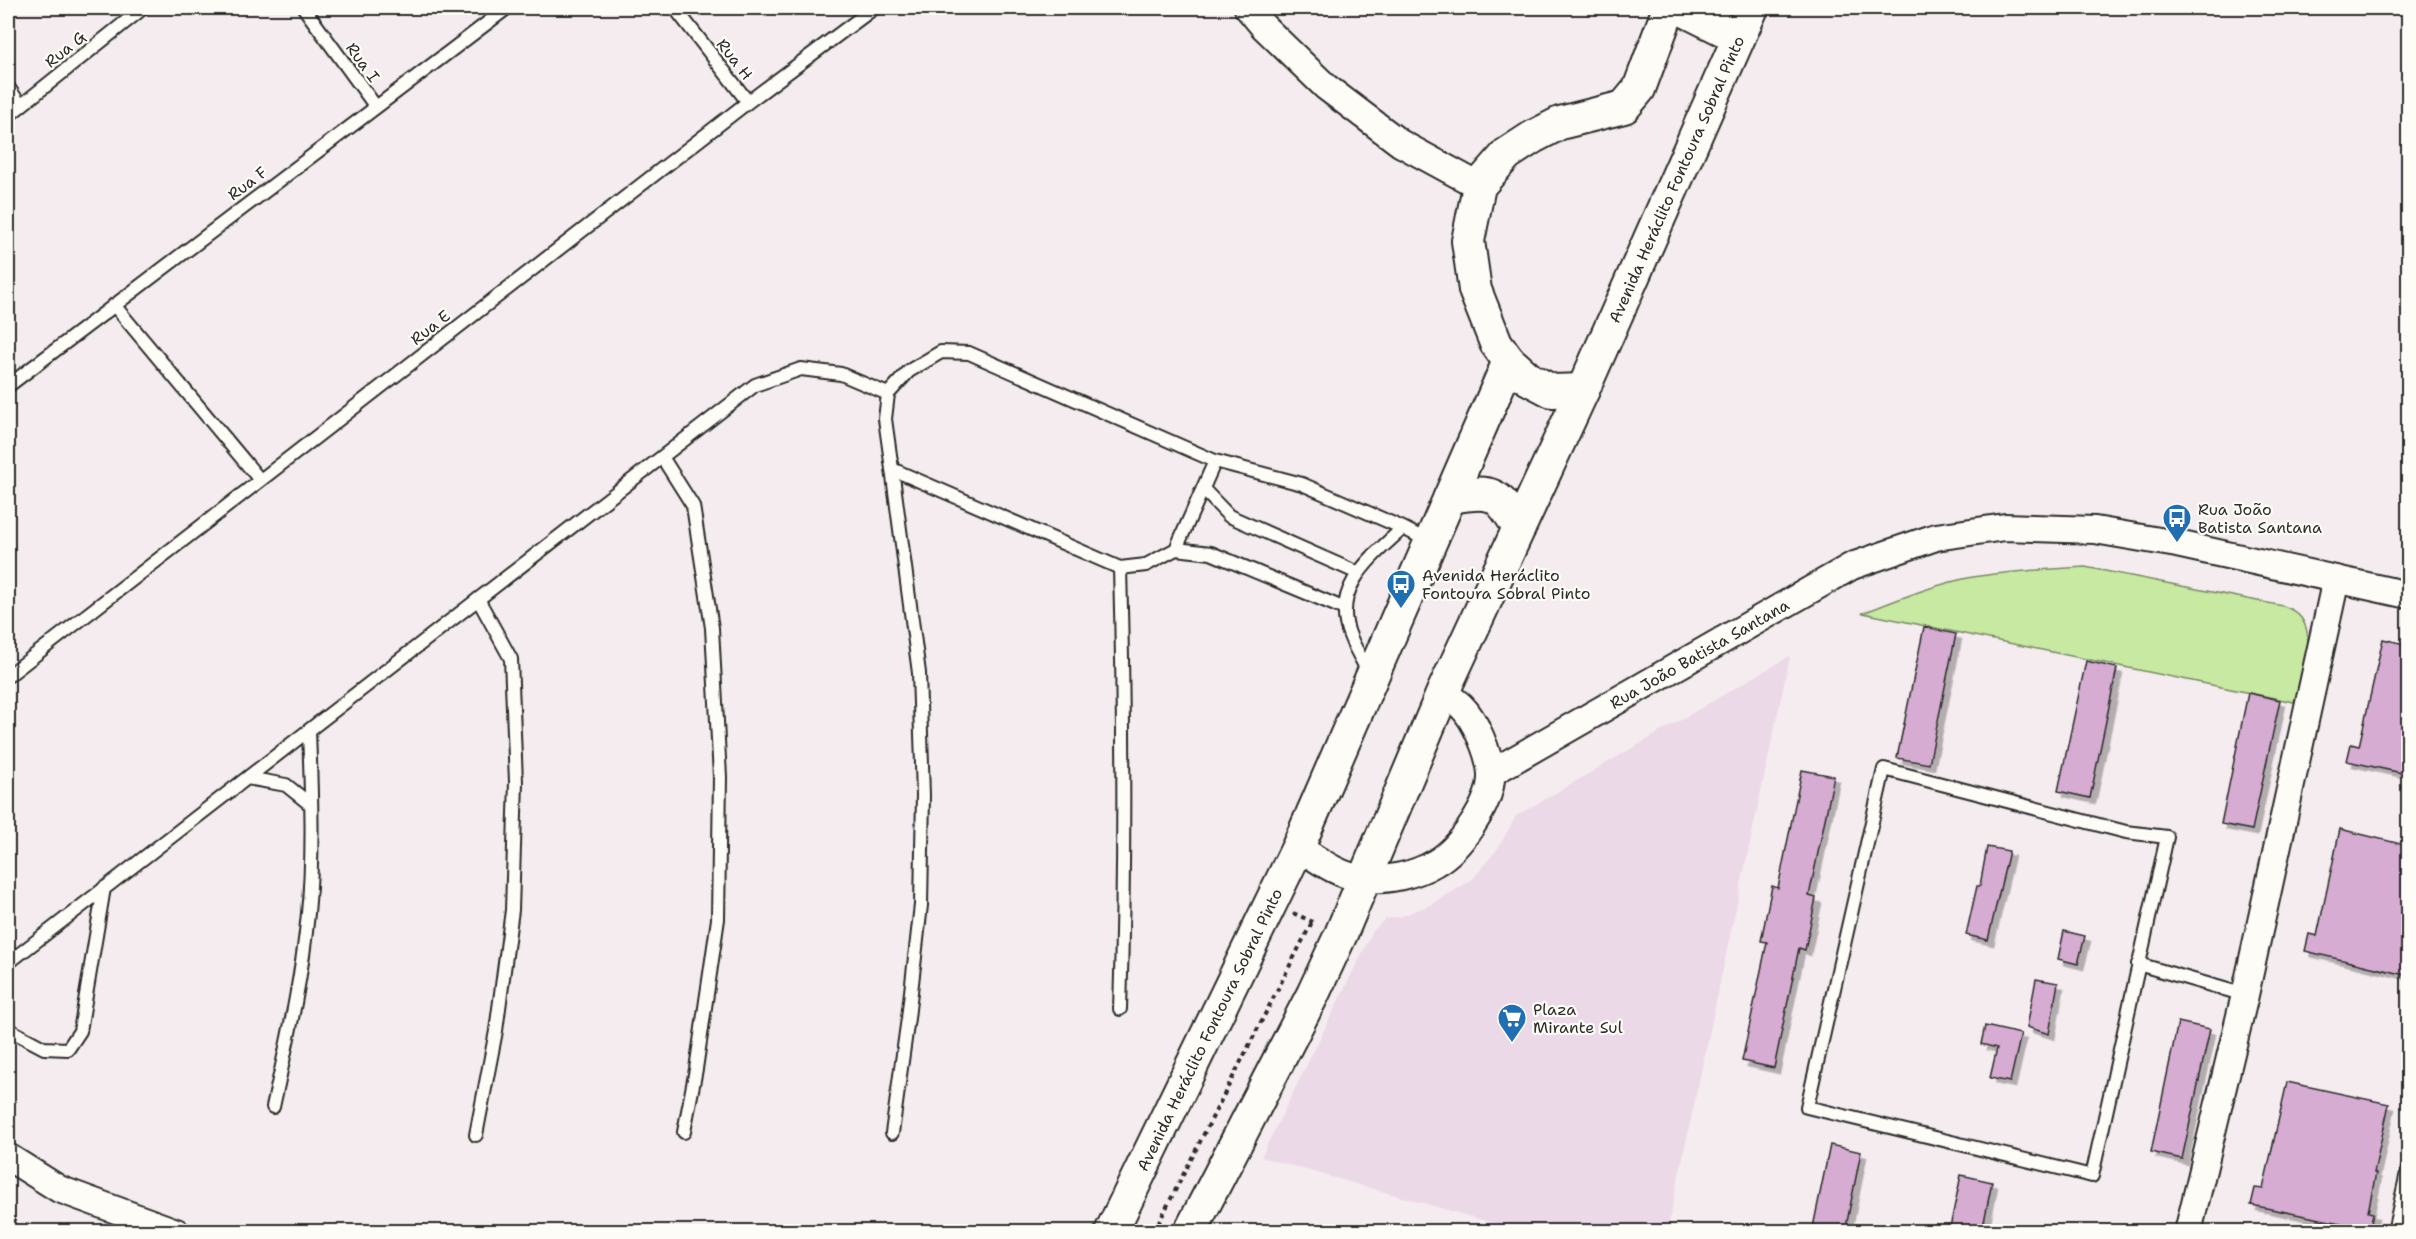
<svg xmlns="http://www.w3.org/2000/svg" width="2416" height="1239" font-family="'Shantell Sans',sans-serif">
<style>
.built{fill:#ecd9e7}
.green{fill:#c8e9a2;stroke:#7a8a66;stroke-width:1.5}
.building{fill:#d6acd2;stroke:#2b2b2b;stroke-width:1.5;filter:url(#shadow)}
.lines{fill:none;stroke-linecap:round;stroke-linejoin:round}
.service-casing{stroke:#2b2b2b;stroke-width:16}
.minor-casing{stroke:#2b2b2b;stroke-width:30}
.tertiary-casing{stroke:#2b2b2b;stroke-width:36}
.path{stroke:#2b2b2b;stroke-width:4;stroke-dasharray:4.5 4.5;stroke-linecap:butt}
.service{stroke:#fdfcf7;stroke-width:12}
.minor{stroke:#fdfcf7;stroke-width:26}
.tertiary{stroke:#fdfcf7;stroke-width:32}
.labels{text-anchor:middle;stroke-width:4.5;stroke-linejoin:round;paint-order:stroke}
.street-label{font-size:16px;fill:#2b2b2b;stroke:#fdfcf7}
.poi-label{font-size:16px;fill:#2b2b2b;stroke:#fdfcf7;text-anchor:start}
</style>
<defs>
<filter id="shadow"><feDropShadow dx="5.5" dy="5.5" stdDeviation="0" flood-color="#0004"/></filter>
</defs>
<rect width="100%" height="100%" fill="#f5ecf0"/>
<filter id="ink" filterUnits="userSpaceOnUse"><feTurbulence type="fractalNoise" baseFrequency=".0167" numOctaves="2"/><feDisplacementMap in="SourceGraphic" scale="12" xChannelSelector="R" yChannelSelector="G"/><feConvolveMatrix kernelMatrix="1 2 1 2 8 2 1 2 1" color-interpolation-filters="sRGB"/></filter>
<g filter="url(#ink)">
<path class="built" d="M1790,656L1667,1231H1521L1261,1157L1373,931L1385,919L1399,917L1433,904L1473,879L1498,848L1516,816Z"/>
<path class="green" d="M2085,567L2283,606C2326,620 2302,671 2294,702L1863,613C1899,599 1935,584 1973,577C2010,571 2047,569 2085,567Z"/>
<path class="building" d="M1924,627L1956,634L1929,764L1897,758Z
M2383,639L2409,645V716L2400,756L2406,757L2402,773L2347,761L2351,744L2359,746Z
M2086,661L2117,668L2090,798L2058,791Z
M2248,693L2280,700L2252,830L2221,824Z
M1802,770L1834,776L1809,896L1816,898L1805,950L1799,948L1774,1068L1742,1061L1767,942L1761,941L1772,886L1778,888Z
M2340,829L2409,846V976L2305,951L2309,934L2317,936Z
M1987,847L2009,851L1988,940L1966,935L1977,886H1980Z
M2064,931L2085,936L2078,964L2058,959Z
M2036,979L2058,983L2049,1034L2027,1027Z
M2178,1022L2210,1029L2182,1159L2151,1152Z
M1985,1026L2021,1034L2010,1082L1990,1078L1997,1048L1981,1044Z
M2287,1082L2389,1104L2374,1173H2376L2368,1212L2373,1213L2370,1229L2251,1205L2255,1188L2263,1189Z
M1830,1145L1861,1152L1845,1232H1812Z
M1961,1175L1992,1182L1982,1232H1949Z"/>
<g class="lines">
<g class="service-casing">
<path id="service" d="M304,8L376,107
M675,8L748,102
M8,87L21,106
M8,116L143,8
M114,305L260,480
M8,386L507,8
M662,457L693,506L712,628L720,777L718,919L696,1069L684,1132
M1215,461L1176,549L1146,565L1120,568L892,469L885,419L888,394L909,371L941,352L969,353L1215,461L1302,484L1403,528L1430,542
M892,469L919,673L923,795L921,905L908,1018L892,1133
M1203,489L1229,516L1358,573
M1176,549L1211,553L1345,609
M1120,568C1124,715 1125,862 1120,1009
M1369,674C1363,661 1355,649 1350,636C1330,588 1372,557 1403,528
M8,676L748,102L874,8
M1884,769L2126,832L2167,837L2092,1176L1807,1107Z
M247,778L286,785L311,805
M8,963L755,385L801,369L841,374L888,394
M2138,964L2245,995
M8,1029L44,1048L68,1049L80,1031L104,888
M273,1107C287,1043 302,979 308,913C314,853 311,790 309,730
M476,1135L496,1031L512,910L516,782L511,659L478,599
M2394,1232L2408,1168"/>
</g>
<g class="minor-casing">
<g id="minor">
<path d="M1248,8L1263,26L1326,87L1400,143L1479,186"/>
<path id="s1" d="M1491,773L1852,566L1936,537L2005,527L2095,530L2177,544L2408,595"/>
<path d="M1298,847C1318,860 1339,876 1364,879C1387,881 1415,875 1435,863C1460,849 1493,802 1491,773C1489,753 1475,719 1461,706C1456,701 1449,697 1443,692"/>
<path d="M8,1157L59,1189L176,1232"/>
<path d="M2188,1232L2245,995L2336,579"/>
</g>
</g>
<g class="tertiary-casing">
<g id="tertiary">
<path d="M1680,8L1738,37"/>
<path d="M1509,361L1529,379L1552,391L1583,390"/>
<path d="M1450,497C1493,490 1497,491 1519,528"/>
<path id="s2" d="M1111,1232L1298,847L1509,361L1496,343L1475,290L1468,241L1479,186L1507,154L1533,137L1560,123L1624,107L1639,89L1669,8"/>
<path id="s3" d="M1190,1232L1313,994L1341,934L1443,692L1583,390L1752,8"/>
</g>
</g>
<path class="path" d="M1293,913L1313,922
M1154,1232L1312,922"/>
<use href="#service" class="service"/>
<use href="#minor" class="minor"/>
<use href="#tertiary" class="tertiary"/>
</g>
</g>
<defs>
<g id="bus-pin" transform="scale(1.5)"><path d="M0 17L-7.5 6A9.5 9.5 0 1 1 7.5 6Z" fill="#1f6fb2" stroke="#fdfcf7"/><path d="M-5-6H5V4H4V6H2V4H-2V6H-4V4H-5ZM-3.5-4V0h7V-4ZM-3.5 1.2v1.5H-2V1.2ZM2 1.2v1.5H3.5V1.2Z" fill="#fff"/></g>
<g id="supermarket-pin" transform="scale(1.5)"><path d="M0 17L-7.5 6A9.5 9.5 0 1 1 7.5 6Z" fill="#1f6fb2" stroke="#fdfcf7"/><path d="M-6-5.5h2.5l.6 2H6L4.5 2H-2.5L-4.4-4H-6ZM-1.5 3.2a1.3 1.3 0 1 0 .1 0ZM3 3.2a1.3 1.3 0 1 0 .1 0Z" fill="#fff"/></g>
</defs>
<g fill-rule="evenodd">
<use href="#bus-pin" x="2177" y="518"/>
<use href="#bus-pin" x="1401" y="584"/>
<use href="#supermarket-pin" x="1512" y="1018"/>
</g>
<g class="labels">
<g class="street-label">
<text transform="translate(65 49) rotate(-39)" y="6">Rua G</text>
<text transform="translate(735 59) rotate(52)" y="6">Rua H</text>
<text transform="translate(363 62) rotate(54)" y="6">Rua I</text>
<text dy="6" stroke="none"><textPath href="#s3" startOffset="1160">Avenida Heráclito Fontoura Sobral Pinto</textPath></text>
<text transform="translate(247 183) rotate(-37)" y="6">Rua F</text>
<text transform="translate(430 327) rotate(-38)" y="6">Rua E</text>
<text dy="6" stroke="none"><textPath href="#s1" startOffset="240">Rua João Batista Santana</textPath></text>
<text dy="6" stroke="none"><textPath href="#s2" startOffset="225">Avenida Heráclito Fontoura Sobral Pinto</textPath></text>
</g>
<g class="poi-label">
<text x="2198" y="515">Rua João<tspan x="2198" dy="18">Batista Santana</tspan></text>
<text x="1422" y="581">Avenida Heráclito<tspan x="1422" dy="18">Fontoura Sobral Pinto</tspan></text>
<text x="1533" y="1015">Plaza<tspan x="1533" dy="18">Mirante Sul</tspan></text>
</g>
</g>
<rect width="2416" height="1239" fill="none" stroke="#fdfcf7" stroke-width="30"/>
<rect x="15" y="15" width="2386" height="1209" fill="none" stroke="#2b2b2b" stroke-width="2" filter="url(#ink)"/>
</svg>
